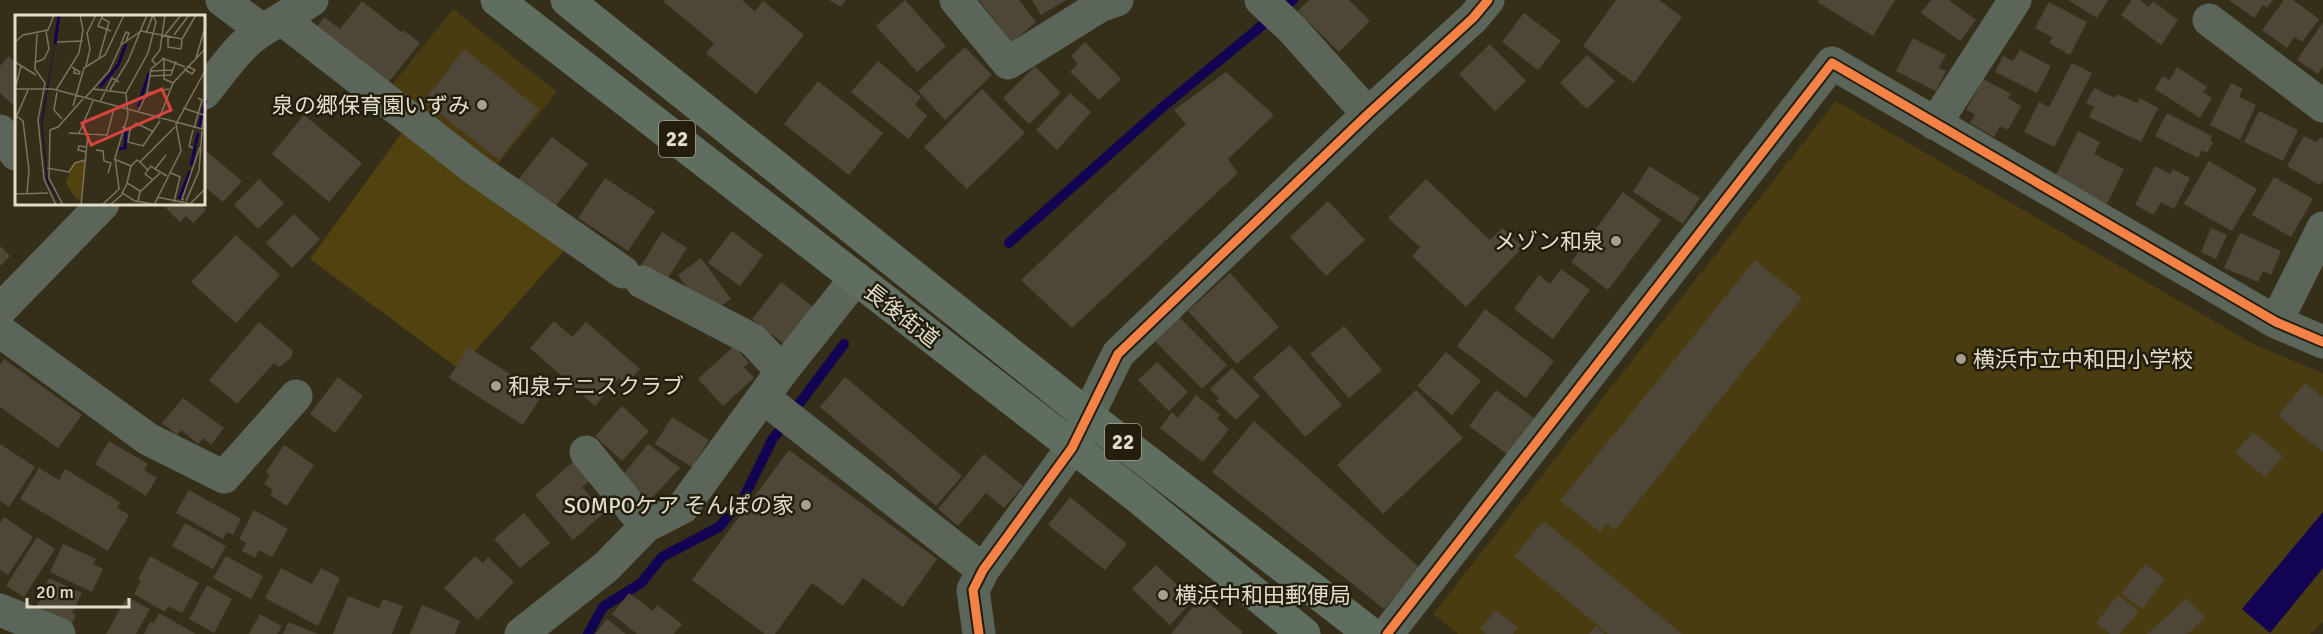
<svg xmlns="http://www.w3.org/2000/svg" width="2323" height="634" font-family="Signika,'Noto Sans JP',sans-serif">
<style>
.built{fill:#483c10}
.green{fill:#514210}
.water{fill:#120452}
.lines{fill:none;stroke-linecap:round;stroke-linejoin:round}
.stream{stroke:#120452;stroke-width:10}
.building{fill:#4e4737}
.minor{stroke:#5b655a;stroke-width:33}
.major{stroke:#5f6e60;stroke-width:33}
.cycleway-casing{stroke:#221d0d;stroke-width:13}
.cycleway{stroke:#f48246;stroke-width:9}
.poi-dot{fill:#a59f8b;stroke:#221d0d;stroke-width:2}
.labels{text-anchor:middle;stroke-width:5;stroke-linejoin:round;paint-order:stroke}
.shield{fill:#221d0d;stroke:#a8a390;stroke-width:1.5}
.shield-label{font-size:21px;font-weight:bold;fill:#e2dcc8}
.poi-label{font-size:22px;fill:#e2dcc8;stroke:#221d0d;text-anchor:end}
.street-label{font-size:22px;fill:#e2dcc8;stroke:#221d0d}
.inset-river{fill:none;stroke:#120452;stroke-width:3}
.inset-road{fill:none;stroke:#7a7460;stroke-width:1.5}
.view{fill:#d84340;fill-opacity:0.15;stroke:#d84340;stroke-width:3}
.inset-edge{fill:none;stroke:#e2dcc8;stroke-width:3}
</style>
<rect width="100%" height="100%" fill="#352f1a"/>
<path class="built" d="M453,9L557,92L493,170L388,90Z
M1836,101L2255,345L2323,373V622L2310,634H1458L1433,614Z"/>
<path class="green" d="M406,127L568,246L459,369L310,259Z"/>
<path class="water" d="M2323,512V568L2270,633L2242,609Z"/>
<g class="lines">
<path class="stream" d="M1009,243L1164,106L1293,0
M588,634L603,607L641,583L662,557L719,527L743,499L772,440L844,344"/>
</g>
<path class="building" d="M665,0H742L755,11L763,1L804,35L756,94L706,53L714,43L664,2Z
M829,0H846L841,7Z
M905,0L946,46L917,72L876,26Z
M979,0H1019L1036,22L1012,42Z
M1032,0H1066L1041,15Z
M1309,0H1349L1370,21L1339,52L1298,11Z
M1616,0H1659L1682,17L1634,83L1583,46Z
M1819,0H1895L1873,36L1817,2Z
M1931,0H1949L1976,20L1960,41L1921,13Z
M2068,0H2108L2097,18Z
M2132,0H2140L2149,7L2153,1L2178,20L2161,45L2121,15Z
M2229,0H2273L2267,8L2263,5L2254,18Z
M2284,0H2293L2319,19L2302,42L2294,37L2287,48L2262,30Z
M362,1L401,32L403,30L420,43L385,87L314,31L324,17L340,29Z
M2049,2L2087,22L2070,55L2049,43L2052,37L2035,28Z
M1524,13L1561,41L1538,70L1502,42Z
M2323,22V66L2318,74L2297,60Z
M1913,38L1946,55L1939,68L1946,71L1936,91L1896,71Z
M1085,42L1121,79L1099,100L1070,72L1078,64L1071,56Z
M1490,44L1526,81L1495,111L1459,74Z
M965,47L992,75L945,120L918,91Z
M464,49L539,109L499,160L424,101Z
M2020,50L2051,66L2037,93L1995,72L2003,56L2013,61Z
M1587,55L1615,81L1587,109L1560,83Z
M9,56L16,63V108L0,93V66Z
M878,61L921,97L915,105L927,116L908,139L851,92Z
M2072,63L2092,73L2054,147L2024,132L2039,102L2049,107Z
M1035,66L1061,93L1029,124L1003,98Z
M2177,67L2207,87L2203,92L2212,98L2200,118L2155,89L2163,76L2170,80Z
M1226,72L1274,115L1228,159L1238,173L1072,328L1021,280L1186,124L1174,110Z
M1983,79L2011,94L2008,98L2021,106L2008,130L2000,126L1994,137L1970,123L1975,114L1966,110Z
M818,81L883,133L849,175L784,124Z
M2231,83L2243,89L2239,97L2256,105L2240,140L2210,125Z
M2094,88L2115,98L2117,94L2137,103L2140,98L2158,108L2141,142L2089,117L2094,107L2086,103Z
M982,89L1025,133L967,189L924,147Z
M1070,93L1091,112L1057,150L1036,130Z
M2259,111L2298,130L2283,161L2244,142Z
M2167,113L2212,136L2210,140L2213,142L2207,153L2202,150L2198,158L2155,136Z
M304,115L362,163L329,202L272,154Z
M2078,131L2100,142L2094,154L2124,169L2107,204L2055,177Z
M2304,136L2317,142L2320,137L2323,139V180L2320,185L2287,166Z
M552,137L588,164L554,208L518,180Z
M206,151L242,181L223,202L204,186V153Z
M2209,161L2257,189L2232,231L2184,204Z
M1649,166L1700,198L1683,224L1633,192Z
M2155,166L2170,174L2173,169L2190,178L2174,209L2161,202L2154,215L2135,205Z
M2274,177L2313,199L2291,237L2252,215Z
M605,178L655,211L628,251L578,218Z
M259,179L284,203L258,229L234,205Z
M1426,179L1490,240L1502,228L1523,247L1466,307L1412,256L1420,247L1388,218Z
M1623,192L1661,220L1608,290L1571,262Z
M1328,201L1365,240L1326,276L1290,237Z
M162,204H200L206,210L193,223L186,216L180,222Z
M294,214L320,239L292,268L266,243Z
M2211,228L2227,235L2216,259L2201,252Z
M732,231L763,255L740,286L708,263Z
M662,232L687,248L664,284L639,269Z
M2240,233L2281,251L2271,275L2263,271L2258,282L2224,268Z
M236,235L280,275L236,323L191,282Z
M0,246L10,256L0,266Z
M701,258L731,299L713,312L698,292L693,295L678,275Z
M1755,260L1802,298L1615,530L1606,524L1600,532L1560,501Z
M1561,269L1590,290L1553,339L1514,309L1539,275L1550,284Z
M1230,273L1279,327L1237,364L1188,311Z
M781,282L813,307L784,344L752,319Z
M1485,309L1554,361L1526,398L1457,346Z
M1178,316L1227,365L1202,389L1154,340Z
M554,321L572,337L586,322L640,369L626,384L619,378L595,406L530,348Z
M259,322L293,351L291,358L279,367L274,363L237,404L209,380Z
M1344,326L1382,370L1349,398L1310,354Z
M1290,345L1342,405L1305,437L1253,377Z
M734,346L749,363L744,367L754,378L723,406L698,379Z
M468,347L542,395L523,425L449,378Z
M1446,352L1481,381L1452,415L1417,386Z
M4,359L82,415L58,448L0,407V365Z
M1157,362L1188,392L1169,411L1138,380Z
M1232,368L1260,396L1236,420L1216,401L1219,398L1210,389Z
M338,377L363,396L335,433L310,414Z
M845,377L962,476L936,506L820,407Z
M2305,383L2323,397V452L2278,416Z
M1416,390L1463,438L1383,514L1337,465Z
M1496,390L1534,418L1507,454L1469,426Z
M1196,395L1220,415L1217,419L1229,429L1203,462L1160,428L1172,412L1178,418Z
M183,398L224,428L211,445L203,438L198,444L181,430L177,435L162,423Z
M622,406L649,431L622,461L595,436Z
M672,417L709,440L692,467L655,444Z
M1254,421L1420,568L1384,609L1212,472Z
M2253,432L2283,456L2265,477L2235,453Z
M109,441L148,464L144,470L157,478L146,496L95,464Z
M0,444L35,467L9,507L0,501Z
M648,444L680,468L650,500L622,476Z
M284,445L314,465L287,506L270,495L273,490L264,484L270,475L266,472Z
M789,450L937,559L903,607L863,578L843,606L812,583L775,634H765L692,580Z
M984,454L1023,486L1004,508L986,493L958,526L938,509Z
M574,461L591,480L582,487L604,513L573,540L535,495Z
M39,468L59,480L65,469L120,502L117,508L129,515L108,551L20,499Z
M189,490L241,519L233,535L227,532L223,539L176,513Z
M1070,497L1127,544L1105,570L1048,525Z
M254,510L288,529L272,557L259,550L255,558L242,551L246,543L239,539Z
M524,513L550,543L520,568L494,539Z
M4,517L33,537L8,575L0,570V523Z
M1544,521L1682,634H1608L1514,556Z
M185,523L226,546L213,569L172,546Z
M37,537L55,549L24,597L6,586Z
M63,544L96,559L93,564L103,569L92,592L50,572Z
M150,556L199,583L182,613L168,606L165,612L134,594L141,581L138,579Z
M226,556L263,576L251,599L213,578Z
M475,556L483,563L488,557L514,582L478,620L444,588Z
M2145,564L2165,579L2142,609L2122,593Z
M1156,565L1193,600L1170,625L1132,589Z
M281,568L312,584L321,568L340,578L318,626L265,598Z
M49,578L82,593L72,613L76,615L71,626L37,606Z
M207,585L232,599L214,633L189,619Z
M629,593L653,611L657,605L682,624L674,634H637L612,614Z
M2118,595L2139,611L2120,634H2110L2096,623Z
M348,596L379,608L383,599L403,606L392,634H333Z
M127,597L150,609L136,634H106Z
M1201,597L1243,632L1241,634H1171Z
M2187,598L2205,618L2187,634H2147Z
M422,605L460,621L455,634H410Z
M1496,610L1518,628L1513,634H1485L1480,629Z
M159,613L196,634H144L150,622L154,623Z
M260,614L282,626L277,634H249Z
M607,619L626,634H595Z
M288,622L318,634H283Z
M1596,626L1605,634H1589Z"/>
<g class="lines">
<path class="minor" d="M222,0L262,30
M956,0L1008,63L1100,6L1117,0
M1261,0L1292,29L1368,114
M283,20L475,169L623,272
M2209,20L2323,106
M204,93C222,72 239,44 263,30C279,20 296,11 312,0
M1935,124L2015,0
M0,131L16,154
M642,282L753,340L782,371
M0,310L103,204
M2276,322L2323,228
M0,331L148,439L224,477L296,396
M764,398L983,570
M586,452L646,526
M0,610L59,634
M521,634L606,567L646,526L683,507L782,371L856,278
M979,634L973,590L983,570L1072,448L1118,354L1368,114L1473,18L1488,0
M1387,634L1832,63L2276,322L2323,342"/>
<path class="major" d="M497,0L1138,497L1304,634
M567,0L1088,416L1371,634"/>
<g class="cycleway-casing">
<path id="cycleway" d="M979,634L973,590L983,570L1072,448L1118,354L1368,114L1473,18L1488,0
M1387,634L1832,63L2276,322L2323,342"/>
</g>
<use href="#cycleway" class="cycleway"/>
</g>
<g class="poi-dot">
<circle cx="482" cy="105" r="6"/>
<circle cx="1616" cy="241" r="6"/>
<circle cx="1961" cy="359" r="6"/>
<circle cx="496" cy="386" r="6"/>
<circle cx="806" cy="505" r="6"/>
<circle cx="1163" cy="595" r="6"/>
</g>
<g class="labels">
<g class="shield">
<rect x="659" y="121" width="36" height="36" rx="4.5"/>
<rect x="1105" y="424" width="36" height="36" rx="4.5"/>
</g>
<g class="shield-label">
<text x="677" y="146">22</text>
<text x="1123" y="449">22</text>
</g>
<g class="poi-label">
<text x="470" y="113">泉の郷保育園いずみ</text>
<text x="1604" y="249">メゾン和泉</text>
<text x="1973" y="367" text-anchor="start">横浜市立中和田小学校</text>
<text x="508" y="394" text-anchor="start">和泉テニスクラブ</text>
<text x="794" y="513">SOMPOケア そんぽの家</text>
<text x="1175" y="603" text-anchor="start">横浜中和田郵便局</text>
</g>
<g class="street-label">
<text transform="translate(902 315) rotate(38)" y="8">長後街道</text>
</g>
</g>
<g transform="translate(15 15)">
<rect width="190" height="190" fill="#352f1a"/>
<path d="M70,146L66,185L61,184L51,168L57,150Z" fill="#514210"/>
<path d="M45,0L27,109L33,166L46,190L32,167L26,107Z" fill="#120452"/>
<path class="inset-river" d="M40,29L44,0M85,72L103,50L111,29M123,92L134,58M184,112L191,85M104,134L110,133L111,116M176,151L183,118M164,184L175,156"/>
<path class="inset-road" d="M88,0L83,11L96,16M126,16L167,24M131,18L138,0M22,19L20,54L30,68L23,105L29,164L41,190M150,20L166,0M153,20V32L166,34L167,24L181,0M159,20L174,0M0,27L8,20L33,15L39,0M42,27L68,26M106,29L111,17L114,18L111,27M84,43L94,7L87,3M147,43L170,52M181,43L191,9M149,44V64L158,68M0,47L21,60M21,47L29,44L34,34L31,16M141,50L137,45L145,35L150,0M71,51L75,34L72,18L81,0M57,52L65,57L64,59L59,58L60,54M169,54L177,59L180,55L172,51M136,56L158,55M135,61L156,60L161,46M0,74L6,51M0,74H38L191,115M78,74L111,78M41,75L64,38L68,15L65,0M95,75L113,46L132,0M42,77L39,95L47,104M132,78L136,54L148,44M70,83L94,56L106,30L126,16M85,87L97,63L104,67M58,91L69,53L90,40L109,0M168,93L189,100M123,97L132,78L154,74M0,100L8,106L14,155L12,179M144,104L158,68L191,33M0,105L13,75M107,112L115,115L113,127L128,131L145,106M179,113L187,85L183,83M187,114L190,94M115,115L121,108L139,117M178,115L174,131L178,133M54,118L92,120L99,94M64,118L78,86M81,135L88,136L89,146L96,148L93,158M71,137L63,135L64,131L72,132M151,140L140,154L152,161M99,144L116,151M125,147L122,145L116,151L112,168L125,176M32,153L54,157L60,148L70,145M133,155L125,147L160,112M156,158L165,162L159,187M138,165L130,159L136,151L140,154M112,169L107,178L120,186L138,189M0,179L33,178M142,182L181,190M169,185L167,184L185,132M123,186L125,177L145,158M171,186L184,156L187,116M176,188L191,173M48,190L34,163L35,115L43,112L68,84M66,190L73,118M87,190L104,174L100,143L113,100L111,78L133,38L141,7L138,0M95,190L109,178M139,190L166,136L161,109L191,54"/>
<path class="view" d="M147,74L156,95L76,130L67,108Z"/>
<rect width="190" height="190" class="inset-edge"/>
</g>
<path d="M27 598v9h102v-9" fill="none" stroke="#e2dcc8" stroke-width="3"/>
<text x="36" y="598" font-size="18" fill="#e2dcc8" stroke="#221d0d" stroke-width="4.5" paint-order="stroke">20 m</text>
</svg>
